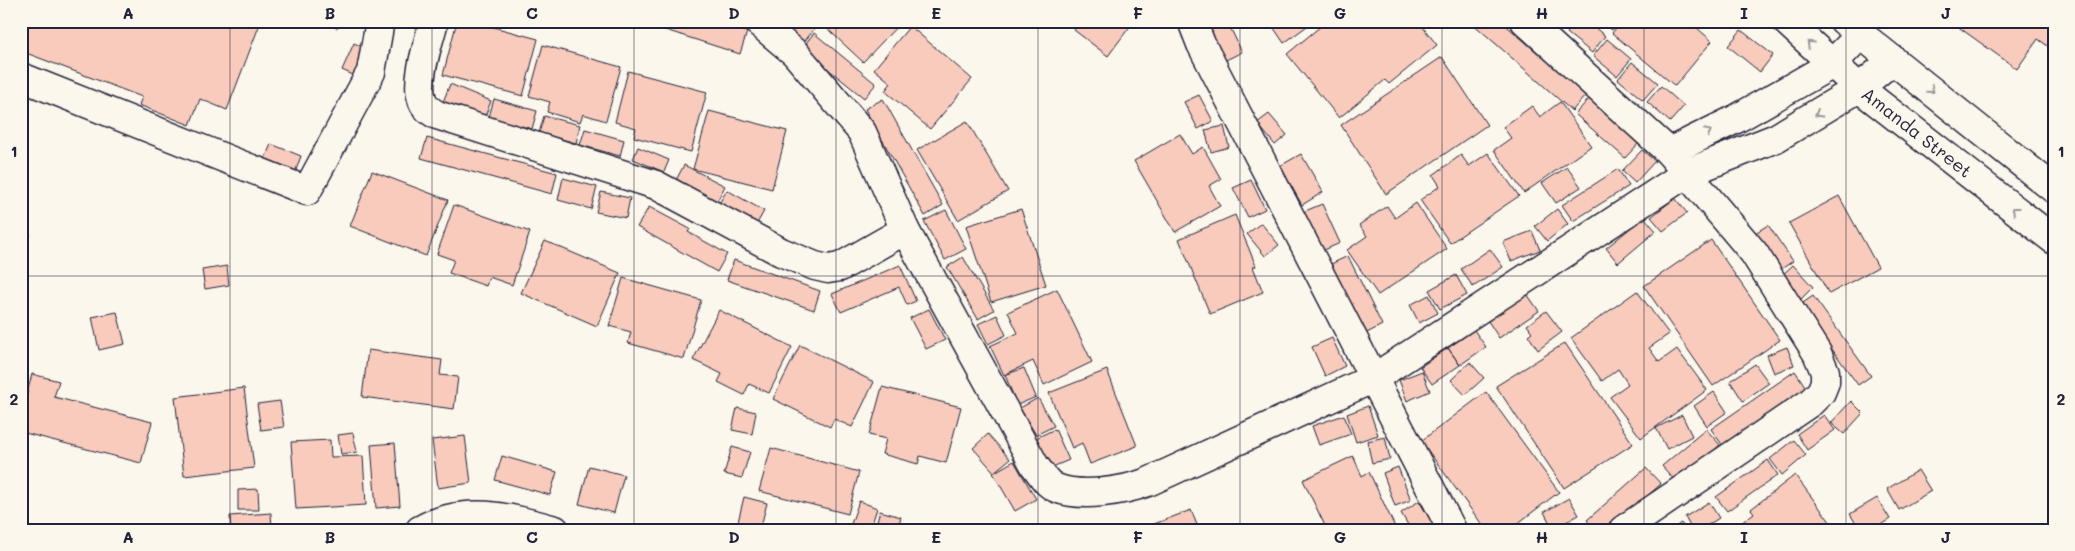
<svg xmlns="http://www.w3.org/2000/svg" width="2075" height="551" font-family="Mali,sans-serif">
<style>
.building{fill:#f8cbbc;stroke:#22223b}
.lines{fill:none;stroke-linecap:round;stroke-linejoin:round}
.minor-casing{stroke:#22223b;stroke-width:31}
.minor{stroke:#fbf7ec;stroke-width:28}
.oneway{stroke:#99979c}
.grid{fill:none;stroke:#22223b;stroke-width:1;stroke-opacity:0.55}
.labels{text-anchor:middle;stroke-width:4;stroke-linejoin:round;paint-order:stroke}
.street-label{font-size:18px;fill:#22223b;stroke:#fbf7ec}
.neatline{fill:none;stroke:#22223b;stroke-width:2}
.grid-label{font-size:16px;text-anchor:middle;font-weight:bold;fill:#22223b}
</style>
<rect width="100%" height="100%" fill="#fbf7ec"/>
<filter id="ink" filterUnits="userSpaceOnUse"><feTurbulence type="fractalNoise" baseFrequency=".02" numOctaves="2"/><feDisplacementMap in="SourceGraphic" scale="10" xChannelSelector="R" yChannelSelector="G"/><feConvolveMatrix kernelMatrix="1 2 1 2 8 2 1 2 1" color-interpolation-filters="sRGB"/></filter>
<g filter="url(#ink)">
<path class="building" d="M21,21H261L227,110L200,99L190,125L139,105L142,97L21,51Z
M320,21H339L337,28Z
M457,21H471L538,39L523,96L443,75Z
M654,21H712L747,32L740,54L653,26Z
M782,21H812L817,26L804,42L780,24Z
M819,21H902L863,62Z
M1081,21H1134L1108,56L1074,30Z
M1205,21H1227L1242,52L1224,61Z
M1269,21H1314L1284,43Z
M1327,21H1418L1437,45L1389,84L1385,80L1339,118L1287,54Z
M1470,21H1501L1586,95L1572,111Z
M1554,21H1573L1565,31Z
M1577,21H1587L1605,36L1592,53L1567,33Z
M1600,21H1619L1612,30Z
M1622,21H1689L1712,41L1675,86L1612,33Z
M1950,21H2054V47L2052,49L2038,39L2017,69Z
M910,26L972,79L930,129L885,91L891,83L874,69Z
M1741,30L1773,55L1760,72L1728,46Z
M814,33L876,84L864,98L802,48Z
M1607,39L1631,59L1617,76L1593,56Z
M354,43L373,52L362,79L342,70Z
M543,45L621,67L606,121L583,114L580,122L547,112L550,102L529,96Z
M1442,57L1487,125L1386,194L1341,125Z
M1632,62L1658,83L1643,100L1618,79Z
M628,71L707,92L691,152L634,137L636,128L615,122Z
M450,84L491,101L484,119L443,102Z
M1661,86L1684,106L1670,122L1647,102Z
M1199,95L1213,121L1198,129L1184,102Z
M1590,98L1640,142L1625,158L1575,114Z
M494,99L537,111L532,129L489,117Z
M883,99L943,205L925,216L865,109Z
M1560,102L1591,146L1524,193L1494,150L1511,138L1503,127L1532,106L1540,117Z
M709,111L787,131L772,189L693,169Z
M1269,114L1287,135L1275,145L1257,123Z
M544,116L580,125L576,143L539,133Z
M967,121L1008,191L958,220L917,150Z
M1224,126L1229,147L1211,152L1205,130Z
M585,129L624,140L620,156L580,145Z
M1180,134L1192,154L1203,147L1221,179L1209,186L1220,206L1175,232L1134,161Z
M427,138L557,173L552,194L421,158Z
M271,144L301,156L295,173L264,161Z
M638,147L669,160L664,172L633,159Z
M1642,150L1655,161L1635,183L1622,171Z
M1488,153L1519,196L1450,243L1420,200L1440,186L1433,175L1461,155L1469,166Z
M1301,154L1323,192L1302,205L1280,166Z
M684,165L725,186L715,205L674,184Z
M1567,167L1581,187L1556,203L1542,183Z
M1618,169L1629,186L1573,221L1562,205Z
M372,171L448,200L426,256L350,226Z
M563,178L597,187L591,209L558,200Z
M1251,180L1265,209L1248,217L1233,188Z
M727,190L764,211L754,229L717,207Z
M21,192H24L30,236L21,237Z
M601,192L630,198L626,218L596,212Z
M1839,196L1878,267L1829,294L1789,223Z
M1675,198L1687,213L1663,231L1651,217Z
M1416,203L1447,249L1378,295L1347,250L1367,236L1359,225L1387,206L1395,218Z
M1322,204L1340,243L1322,251L1303,212Z
M454,205L530,232L512,285L489,277L486,286L449,273L454,260L437,254Z
M649,207L690,229L688,232L727,254L717,272L637,227Z
M1021,209L1046,285L991,302L966,226Z
M1557,209L1568,224L1547,241L1535,226Z
M946,210L966,249L945,260L924,221Z
M1235,215L1256,266L1253,267L1263,292L1210,314L1179,239Z
M1644,217L1656,231L1618,263L1606,248Z
M1261,223L1279,245L1265,256L1247,234Z
M1768,225L1793,261L1777,272L1752,235Z
M1532,231L1540,250L1511,261L1503,242Z
M1711,240L1780,340L1713,386L1644,286Z
M545,241L620,273L597,326L521,293Z
M1490,249L1503,267L1473,287L1461,269Z
M1348,256L1382,325L1365,334L1331,264Z
M963,257L994,310L978,319L947,267Z
M734,260L820,291L814,310L727,280Z
M900,265L916,301L907,305L899,287L841,312L832,294Z
M1793,265L1813,287L1801,299L1780,277Z
M227,266L229,285L205,289L202,270Z
M1456,275L1467,295L1440,309L1429,290Z
M623,278L701,300L684,359L628,343L631,332L609,326Z
M1057,289L1092,362L1044,385L1033,361L1004,375L990,346L1018,333L1008,312Z
M1637,291L1669,334L1649,348L1659,362L1677,349L1707,390L1641,438L1610,397L1628,384L1618,369L1602,381L1571,338Z
M1527,294L1539,311L1499,338L1488,321Z
M1429,295L1438,313L1419,323L1410,305Z
M1813,296L1871,376L1858,385L1800,305Z
M929,309L945,340L926,349L910,318Z
M719,310L792,347L769,393L749,384L744,395L718,382L722,374L693,360Z
M1546,311L1562,332L1538,350L1528,335L1532,332L1527,325Z
M117,312L125,344L99,350L92,317Z
M997,315L1006,335L988,344L978,324Z
M1474,330L1486,347L1460,365L1448,348Z
M1332,338L1345,366L1325,376L1312,347Z
M1565,343L1633,444L1564,488L1496,386Z
M800,345L874,382L852,427L834,419L830,427L773,399Z
M1787,347L1794,365L1774,373L1767,355Z
M1448,348L1460,365L1432,384L1420,367Z
M368,350L442,360L440,375L458,377L454,409L362,397Z
M1470,362L1484,378L1465,395L1451,380Z
M1755,364L1769,383L1743,401L1730,381Z
M1024,368L1036,397L1017,405L1005,375Z
M1107,370L1137,446L1090,464L1082,443L1072,448L1049,393Z
M1422,371L1430,391L1407,401L1399,380Z
M1795,371L1807,389L1723,446L1711,429Z
M32,374L59,381L54,397L152,422L141,463L21,432V418Z
M882,387L961,407L946,463L920,456L918,464L882,454L886,439L869,435Z
M244,388L254,468L184,476L175,397Z
M1486,392L1559,492L1509,530H1486L1421,441Z
M1714,392L1727,412L1707,426L1694,406Z
M1038,398L1054,426L1036,435L1020,408Z
M280,401L284,427L261,430L257,404Z
M1851,401L1863,413L1844,434L1831,423Z
M1368,406L1378,435L1356,442L1347,414Z
M737,408L756,412L752,434L732,430Z
M1344,415L1351,434L1319,445L1312,426Z
M1682,415L1692,436L1667,449L1656,428Z
M1824,415L1835,430L1807,450L1797,434Z
M1055,429L1069,460L1050,468L1036,438Z
M1706,429L1720,445L1676,482L1662,466Z
M353,433L357,452L341,454L338,435Z
M988,434L1010,459L994,472L973,448Z
M465,436L471,483L438,488L432,440Z
M1385,437L1390,459L1372,463L1367,441Z
M330,440L331,457L363,456L366,505L296,509L291,442Z
M1794,440L1806,455L1782,475L1770,459Z
M395,443L400,506L376,508L371,445Z
M732,447L750,452L742,478L724,474Z
M771,448L859,472L848,514L759,491Z
M502,456L557,472L550,495L495,480Z
M1353,456L1362,476L1369,472L1395,527L1389,530H1327L1303,480Z
M1768,460L1778,475L1727,511L1716,497Z
M1014,461L1036,499L1015,511L993,473Z
M589,466L624,475L614,513L579,504Z
M1398,467L1411,500L1395,506L1383,473Z
M1646,468L1661,484L1608,530H1595L1587,520Z
M1918,470L1931,491L1899,510L1887,489Z
M1795,475L1831,523L1822,530H1732L1754,513L1751,509Z
M258,489L259,510H238V490Z
M744,497L767,503L760,530H736Z
M1569,498L1579,515L1553,529L1544,512Z
M1877,498L1890,519L1872,530H1860L1850,514Z
M859,501L877,508L870,530L851,524Z
M1419,501L1434,526L1428,530H1411L1401,513Z
M1709,502L1719,518L1700,530H1692L1685,517Z
M1191,510L1199,530H1147L1146,527Z
M880,511L901,517L897,530H874Z
M271,513L272,530H231L230,516Z
M1681,523L1686,530H1671Z
M1840,524L1844,530H1832Z"/>
<g class="lines">
<g class="minor-casing">
<g id="minor">
<path d="M434,21C429,41 415,80 422,99C424,107 430,111 437,115L656,185L781,252L815,266L828,269L840,267L905,230"/>
<path d="M757,21L795,53L862,132L905,230L1035,466C1041,473 1046,484 1056,488C1081,498 1124,491 1148,482L1374,378L1687,173L1776,138L1859,88L1893,60"/>
<path d="M1192,21L1201,44L1452,530"/>
<path d="M1525,21L1669,152L1754,253L1817,353L1825,372V382L1821,392L1811,402L1623,530"/>
<path id="s1" d="M1786,21L1859,88L2054,240"/>
<path d="M1844,21L2054,189"/>
<path d="M21,77L307,191L371,72L380,21"/>
<path d="M1669,152L1736,119L1831,65L1860,35"/>
<path d="M420,530C464,505 509,517 555,530"/>
</g>
</g>
<use href="#minor" class="minor"/>
</g>
<defs><path id="oneway-chevron" d="M-2-3.5L2.5 0L-2 3.5" fill="none" stroke-width="1.6" stroke-linecap="round" stroke-linejoin="round" transform="scale(1.25)"/></defs>
<g class="oneway">
<use href="#oneway-chevron" transform="translate(1810 44) rotate(-136)"/>
<use href="#oneway-chevron" transform="translate(1931 90) rotate(39)"/>
<use href="#oneway-chevron" transform="translate(1818 114) rotate(150)"/>
<use href="#oneway-chevron" transform="translate(1708 132) rotate(-26)"/>
<use href="#oneway-chevron" transform="translate(2015 210) rotate(-142)"/>
</g>
</g>
<path class="grid" d="M230,21V530M432,21V530M634,21V530M836,21V530M1038,21V530M1240,21V530M1442,21V530M1644,21V530M1846,21V530M21,276H2054"/>
<g class="labels">
<g class="street-label">
<text dy="6" stroke="none"><textPath href="#s1" startOffset="172">Amanda Street</textPath></text>
</g>
</g>
<rect width="2075" height="551" fill="none" stroke="#fbf7ec" stroke-width="55"/>
<rect x="28" y="28" width="2020" height="496" class="neatline"/>
<g class="grid-label">
<text x="128" y="19">A</text>
<text x="330" y="19">B</text>
<text x="532" y="19">C</text>
<text x="734" y="19">D</text>
<text x="936" y="19">E</text>
<text x="1138" y="19">F</text>
<text x="1340" y="19">G</text>
<text x="1542" y="19">H</text>
<text x="1744" y="19">I</text>
<text x="1946" y="19">J</text>
<text x="14" y="157">1</text>
<text x="2061" y="157">1</text>
<text x="14" y="405">2</text>
<text x="2061" y="405">2</text>
<text x="128" y="543">A</text>
<text x="330" y="543">B</text>
<text x="532" y="543">C</text>
<text x="734" y="543">D</text>
<text x="936" y="543">E</text>
<text x="1138" y="543">F</text>
<text x="1340" y="543">G</text>
<text x="1542" y="543">H</text>
<text x="1744" y="543">I</text>
<text x="1946" y="543">J</text>
</g>
</svg>
